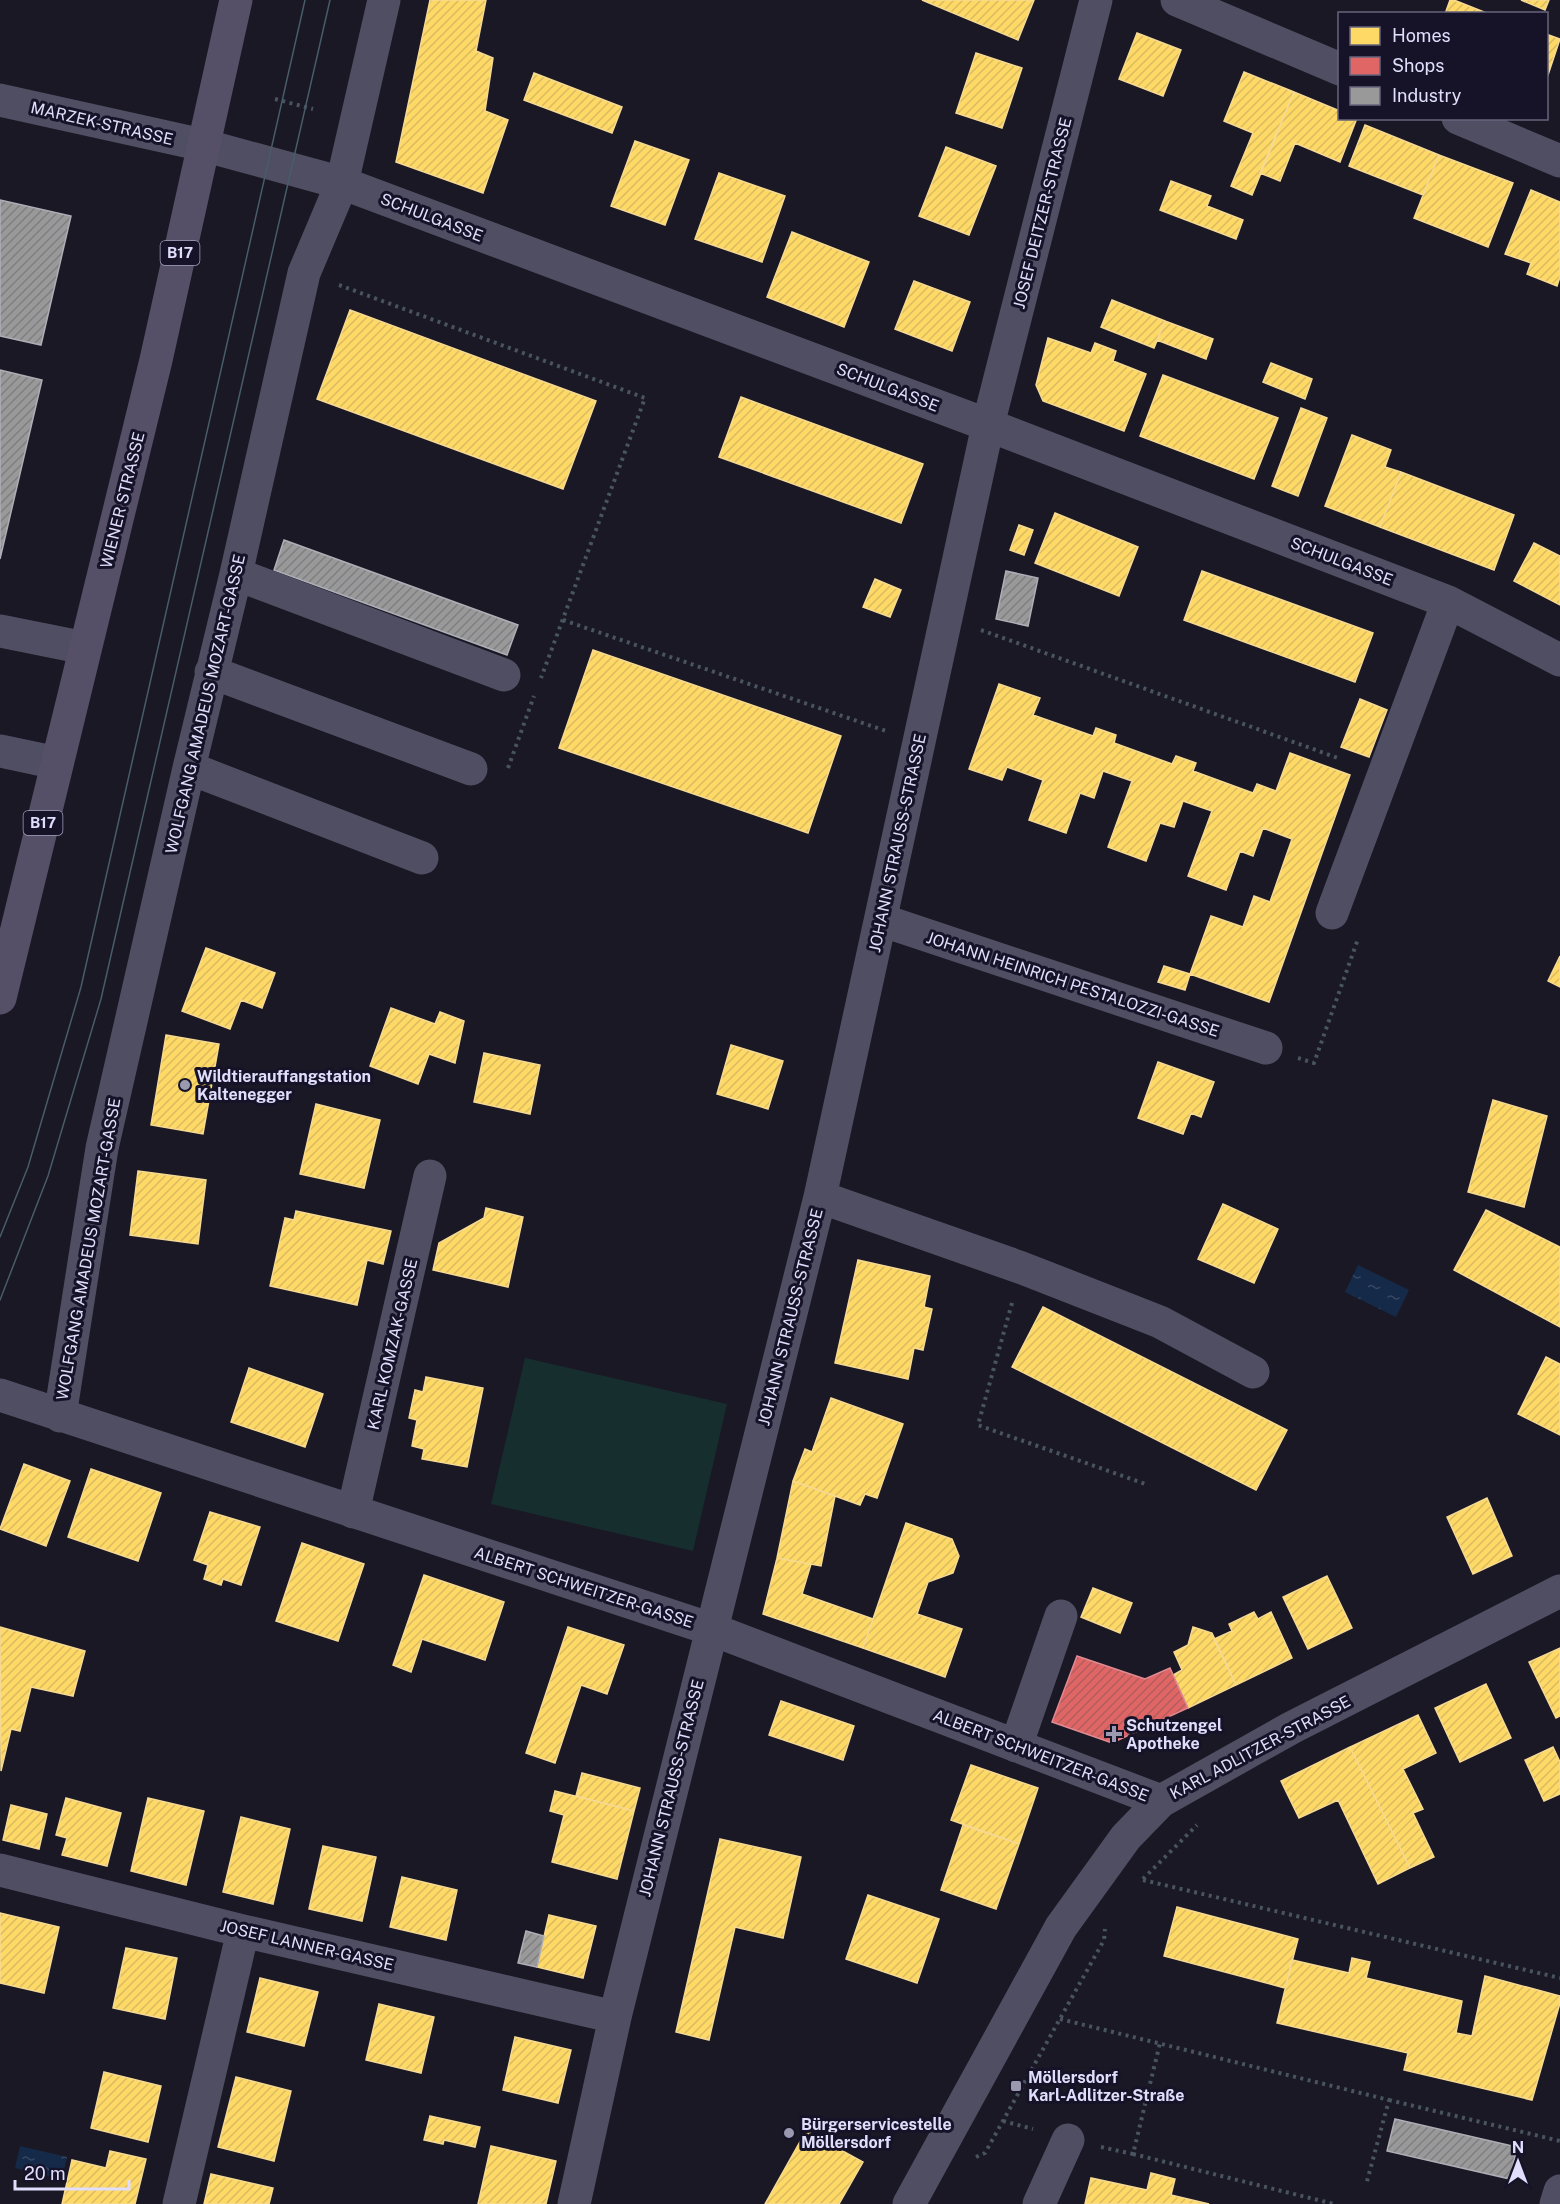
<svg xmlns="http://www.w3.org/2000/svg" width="1560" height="2204" font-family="'Public Sans',sans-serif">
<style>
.grass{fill:#172e2e}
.water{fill:url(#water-ripples)}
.homes{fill:url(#homes-hatch);stroke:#f6da93;stroke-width:1.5}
.shops{fill:url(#shops-hatch);stroke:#e08a93;stroke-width:1.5}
.industry{fill:url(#industry-hatch);stroke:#aeaeb7;stroke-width:1.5}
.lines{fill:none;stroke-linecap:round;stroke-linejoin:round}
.path{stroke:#485460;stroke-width:4;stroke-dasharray:3 4.5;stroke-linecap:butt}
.minor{stroke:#4f4e63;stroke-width:33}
.major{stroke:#564f68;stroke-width:33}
.tram{stroke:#485c6a;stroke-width:1.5}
.poi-dot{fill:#9b99b0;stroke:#161329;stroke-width:2}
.labels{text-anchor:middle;stroke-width:6;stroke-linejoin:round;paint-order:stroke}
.shield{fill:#161329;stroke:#a3a1bd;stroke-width:1.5}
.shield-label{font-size:15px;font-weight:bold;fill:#e0defc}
.street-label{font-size:16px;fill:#e0defc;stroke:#161329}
.poi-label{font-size:16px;font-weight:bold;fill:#e0defc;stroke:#161329;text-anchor:start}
</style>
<defs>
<pattern id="water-ripples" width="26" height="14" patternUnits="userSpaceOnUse" patternTransform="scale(1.5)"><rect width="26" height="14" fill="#152948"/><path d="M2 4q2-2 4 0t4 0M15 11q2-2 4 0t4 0" fill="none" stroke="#374863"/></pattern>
<pattern id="homes-hatch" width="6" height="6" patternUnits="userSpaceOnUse" patternTransform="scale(1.5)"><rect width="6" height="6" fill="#ffd966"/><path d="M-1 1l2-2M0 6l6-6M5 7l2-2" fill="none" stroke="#d9bb61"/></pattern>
<pattern id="shops-hatch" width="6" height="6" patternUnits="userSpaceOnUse" patternTransform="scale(1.5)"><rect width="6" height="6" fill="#e06666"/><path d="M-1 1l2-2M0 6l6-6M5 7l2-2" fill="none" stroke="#b15c5e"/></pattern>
<pattern id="industry-hatch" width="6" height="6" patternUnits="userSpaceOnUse" patternTransform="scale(1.5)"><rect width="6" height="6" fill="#999"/><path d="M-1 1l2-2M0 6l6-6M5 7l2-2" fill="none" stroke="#7f7f82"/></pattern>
</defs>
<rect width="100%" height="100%" fill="#1a1824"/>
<path class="grass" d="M525,1358L727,1404L693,1551L491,1504Z"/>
<path class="water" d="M1358,1265L1409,1290L1396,1317L1345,1292Z
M20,2146L67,2157L62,2179L15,2168Z"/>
<path class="homes" d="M430,0H486L476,51L493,58L485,111L508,120L483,193L396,162Z
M922,0H1034L1018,40Z
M1450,0H1454L1489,14H1445Z
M1521,0H1549L1545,10Z
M1137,33L1181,50L1163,96L1119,79Z
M1546,34L1560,39L1546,81Z
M976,53L1022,68L1002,128L956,113Z
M1244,72L1294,92L1252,195L1231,186L1253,133L1224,121Z
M534,73L622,107L612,133L524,100Z
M1294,92L1340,111V118H1357L1340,162L1295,143L1280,181L1260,173Z
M1365,125L1439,155L1423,195L1349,166Z
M635,141L689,160L665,225L611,206Z
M946,147L996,166L969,235L919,216Z
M1439,155L1513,183L1488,247L1414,218Z
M719,173L785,196L762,262L695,239Z
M1171,181L1211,196L1207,206L1243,220L1236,239L1160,210Z
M1531,190L1560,202V277L1557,286L1527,274L1531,263L1505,254Z
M792,232L869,262L844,327L767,297Z
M914,281L970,302L952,351L895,329Z
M1112,300L1165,321L1154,348L1101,327Z
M350,310L596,401L563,489L317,399Z
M1165,321L1213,339L1206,359L1157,340Z
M1048,338L1091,353L1095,343L1116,351L1113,361L1146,374L1124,431L1043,401L1036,385Z
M1271,363L1312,379L1305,399L1263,382Z
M1163,375L1278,418L1254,479L1140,436Z
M741,397L923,464L901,523L719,457Z
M1301,408L1327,418L1298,496L1272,486Z
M1352,435L1391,450L1385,467L1401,472L1380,527L1325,506Z
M1401,472L1514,515L1494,570L1380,527Z
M1055,513L1138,547L1119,596L1035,563Z
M1019,525L1033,530L1024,555L1010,550Z
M1534,543L1560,556V605L1514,581Z
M1202,571L1373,633L1355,682L1184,620Z
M875,579L901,590L890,617L863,607Z
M593,650L841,736L808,833L559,748Z
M999,684L1040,698L1033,715L1093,736L1096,728L1116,735L1114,743L1172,764L1176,756L1196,763L1193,771L1253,793L1257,784L1276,791L1290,753L1350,775L1269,1002L1190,974L1211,916L1243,927L1254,896L1270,902L1292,839L1263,828L1253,856L1240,851L1226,890L1188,876L1212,811L1183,801L1174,827L1160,823L1146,861L1108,847L1132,781L1103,771L1094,798L1080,793L1066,833L1029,820L1043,780L1007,767L1002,780L969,769Z
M1360,699L1387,710L1369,757L1341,747Z
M206,948L275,973L262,1008L241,1000L230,1029L182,1011Z
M1560,956V987L1548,981Z
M1164,966L1190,974L1185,990L1158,982Z
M391,1008L435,1024L440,1012L464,1021L455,1063L429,1054L418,1084L370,1066Z
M166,1035L219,1044L203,1134L151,1125Z
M731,1045L783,1061L768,1109L717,1094Z
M484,1053L540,1065L530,1114L474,1102Z
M1158,1062L1214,1082L1201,1117L1191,1113L1183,1134L1138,1118Z
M1493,1100L1547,1116L1524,1207L1468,1192Z
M316,1104L380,1120L364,1188L300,1174Z
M138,1171L206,1180L198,1244L130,1235Z
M1223,1204L1278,1229L1254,1283L1198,1259Z
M486,1208L523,1217L508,1287L433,1270L439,1243L484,1218Z
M1486,1210L1560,1247V1327L1454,1270Z
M296,1211L391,1231L383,1264L367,1260L357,1305L270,1286L285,1218L294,1220Z
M858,1260L930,1276L924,1307L932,1309L923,1350L914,1348L908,1379L835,1363Z
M1043,1307L1287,1430L1256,1490L1012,1367Z
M1546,1357L1560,1364V1435L1518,1414Z
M249,1368L323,1394L305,1447L231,1422Z
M426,1377L483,1388L467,1467L422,1459L424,1449L412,1446L417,1420L409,1418L415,1390L423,1392Z
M831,1398L903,1424L877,1498L865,1494L860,1505L793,1481L805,1449L812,1452Z
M24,1464L70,1481L46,1546L0,1529Z
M91,1469L161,1493L138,1561L68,1537Z
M793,1481L835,1496L821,1566L777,1558Z
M1487,1498L1512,1556L1473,1574L1447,1517Z
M210,1512L260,1527L241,1585L223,1579L221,1585L204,1579L208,1565L194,1560Z
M906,1523L952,1539L959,1556L953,1573L928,1582L917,1614L962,1629L945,1677L863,1648Z
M302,1543L364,1564L338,1641L276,1621Z
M777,1558L811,1564L802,1594L873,1619L863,1648L763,1614Z
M424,1575L504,1602L485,1660L422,1639L411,1672L393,1665Z
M1327,1576L1352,1628L1308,1649L1283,1597Z
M1093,1588L1132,1603L1120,1633L1081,1617Z
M1254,1612L1258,1619L1271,1612L1292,1658L1236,1685L1214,1639L1232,1631L1229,1624Z
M0,1627L85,1651L73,1696L31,1687L20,1731L11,1729L1,1771Z
M568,1627L624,1645L607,1694L581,1685L555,1763L526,1753Z
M1193,1627L1212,1633L1236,1685L1188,1708L1173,1675L1182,1670L1174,1652L1188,1645Z
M1560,1648V1716L1556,1718L1529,1662Z
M1486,1684L1511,1738L1460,1762L1435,1708Z
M781,1701L854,1726L843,1760L769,1735Z
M1418,1715L1436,1753L1403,1769L1423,1809L1413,1813L1434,1857L1410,1868L1350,1747Z
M1350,1747L1410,1868L1378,1884L1338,1800L1299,1818L1281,1781Z
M1553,1747L1560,1762V1794L1544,1801L1525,1760Z
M971,1765L1038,1788L1019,1844L951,1820Z
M582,1773L640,1788L634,1811L576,1796Z
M555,1791L634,1811L617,1879L552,1862L564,1815L550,1811Z
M66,1798L121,1813L107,1866L62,1855L67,1838L56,1835Z
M148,1798L204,1811L186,1885L131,1871Z
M11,1805L47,1814L39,1849L3,1840Z
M241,1817L290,1829L273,1904L223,1892Z
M963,1825L1019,1844L996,1909L941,1890Z
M720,1839L801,1857L783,1938L735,1927L709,2040L676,2032Z
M323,1846L376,1857L362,1921L309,1909Z
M402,1877L457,1890L446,1940L390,1927Z
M868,1895L939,1919L917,1983L846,1959Z
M1177,1907L1298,1939L1285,1988L1164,1956Z
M0,1913L59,1927L44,1993L0,1983Z
M549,1915L596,1926L583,1978L537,1967Z
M126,1948L177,1958L165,2019L113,2008Z
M1352,1958L1370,1962L1366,1978L1462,2001L1456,2033L1472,2036L1485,1976L1560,1996V2003L1532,2100L1404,2070L1408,2053L1277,2023L1292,1960L1349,1973Z
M260,1978L318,1992L304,2046L247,2032Z
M379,2004L434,2017L421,2073L366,2060Z
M515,2037L571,2050L558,2103L503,2090Z
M104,2072L161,2086L148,2142L91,2128Z
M236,2077L291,2091L274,2161L218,2147Z
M430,2116L480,2127L475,2147L444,2140L443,2144L424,2140Z
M806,2131L863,2162L839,2204H765Z
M491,2146L556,2161L546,2204H478Z
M110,2151L146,2159L135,2204H62L72,2160L106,2168Z
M1151,2173L1175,2179L1171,2195L1209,2204H1085L1091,2178L1147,2190Z
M211,2174L273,2188L269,2204H204Z"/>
<path class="shops" d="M1077,1656L1145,1679L1170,1668L1188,1708L1112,1743L1052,1722Z"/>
<path class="industry" d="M0,200L71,216L41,345L0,336Z
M0,370L42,380L0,559Z
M284,540L518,625L507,655L274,570Z
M1006,571L1038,578L1028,626L996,619Z
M526,1931L544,1936L537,1967L518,1963Z
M1395,2119L1517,2147L1510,2179L1387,2151Z"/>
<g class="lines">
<path class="path" d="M275,99L313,109
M339,285L645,398L541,678
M563,620L886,731
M981,630L1338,758
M508,768L534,696
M1298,1058L1314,1063L1358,939
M1012,1303L978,1425L1148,1485
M1143,1879L1197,1825
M1143,1880L1560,1978
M1060,2019L1389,2100L1366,2185
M1389,2100L1560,2141
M1003,2121L1033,2129
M1101,2147L1133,2154L1160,2043
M1133,2154L1334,2204
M976,2157L985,2153L1104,1940L1105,1929"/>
<path class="minor" d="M1177,0L1340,69
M0,100L203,145L342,183L988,425L1448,602L1560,660
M1458,118L1560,161
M236,574L504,675
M0,631L85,648
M211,672L471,769
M0,751L57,763
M189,768L422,858
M1332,913L1448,602
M881,920L1266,1048
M820,1197L1022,1268L1160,1322L1253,1372
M0,1395L711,1629L1161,1801
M60,1416L102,1148L189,768L236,574L304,273L342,183L384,0
M353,1512L430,1176
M1016,1746L1061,1616
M0,1870L243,1931L615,2017
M179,2204L243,1931
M574,2204L615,2017L820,1197L988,425L1096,0
M909,2204L1061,1927L1126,1837L1161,1801L1291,1728L1560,1591
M1039,2204L1068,2140
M1556,2204L1560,2191"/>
<path class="major" d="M0,998L156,360L236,0"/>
<path class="tram" d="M0,1237L28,1167L81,987L305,0
M0,1300L48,1176L101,999L330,0"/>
</g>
<g class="poi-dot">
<circle cx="185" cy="1085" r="6"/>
<path d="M1111 1725h6v6h6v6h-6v6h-6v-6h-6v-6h6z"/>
<rect x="1010" y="2080" width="12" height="12" rx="3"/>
<circle cx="789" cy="2133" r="6"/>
</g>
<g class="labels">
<g class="shield">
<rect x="160.5" y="241" width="39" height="24" rx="4.5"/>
<rect x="23.5" y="811" width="39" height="24" rx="4.5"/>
</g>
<g class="shield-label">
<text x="180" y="258">B17</text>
<text x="43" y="828">B17</text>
</g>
<g class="street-label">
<text transform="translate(102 123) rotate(13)" y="6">MARZEK-STRASSE</text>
<text transform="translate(1042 213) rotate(-76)" y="6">JOSEF DEITZER-STRASSE</text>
<text transform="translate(432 217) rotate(21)" y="6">SCHULGASSE</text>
<text transform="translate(888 387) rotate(21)" y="6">SCHULGASSE</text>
<text transform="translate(122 500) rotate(-76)" y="6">WIENER STRASSE</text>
<text transform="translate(1342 561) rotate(21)" y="6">SCHULGASSE</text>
<text transform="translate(205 704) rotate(-77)" y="6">WOLFGANG AMADEUS MOZART-GASSE</text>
<text transform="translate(897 843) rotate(-78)" y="6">JOHANN STRAUSS-STRASSE</text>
<text transform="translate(1073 984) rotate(18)" y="6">JOHANN HEINRICH PESTALOZZI-GASSE</text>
<text transform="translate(88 1249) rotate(-80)" y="6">WOLFGANG AMADEUS MOZART-GASSE</text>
<text transform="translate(790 1317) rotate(-76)" y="6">JOHANN STRAUSS-STRASSE</text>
<text transform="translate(392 1344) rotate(-77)" y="6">KARL KOMZAK-GASSE</text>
<text transform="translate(584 1587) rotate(18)" y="6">ALBERT SCHWEITZER-GASSE</text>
<text transform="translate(1260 1747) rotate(-28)" y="6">KARL ADLITZER-STRASSE</text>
<text transform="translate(1041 1755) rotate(21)" y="6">ALBERT SCHWEITZER-GASSE</text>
<text transform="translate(671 1788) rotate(-76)" y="6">JOHANN STRAUSS-STRASSE</text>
<text transform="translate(307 1945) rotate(13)" y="6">JOSEF LANNER-GASSE</text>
</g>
<g class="poi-label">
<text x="197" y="1082">Wildtierauffangstation<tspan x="197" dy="18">Kaltenegger</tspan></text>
<text x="1126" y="1731">Schutzengel<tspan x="1126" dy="18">Apotheke</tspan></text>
<text x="1028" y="2083">Möllersdorf<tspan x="1028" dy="18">Karl-Adlitzer-Straße</tspan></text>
<text x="801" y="2130">Bürgerservicestelle<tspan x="801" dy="18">Möllersdorf</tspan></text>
</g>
</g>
<rect x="1338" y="12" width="210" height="108" fill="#161329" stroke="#67647d" stroke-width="1.5"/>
<rect x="1350" y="27" width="30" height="18" fill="#ffd966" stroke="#67647d" stroke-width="1.5"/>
<text x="1392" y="42" font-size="18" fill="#e0defc">Homes</text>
<rect x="1350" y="57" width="30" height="18" fill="#e06666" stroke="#67647d" stroke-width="1.5"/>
<text x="1392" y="72" font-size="18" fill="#e0defc">Shops</text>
<rect x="1350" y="87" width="30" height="18" fill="#999999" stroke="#67647d" stroke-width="1.5"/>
<text x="1392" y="102" font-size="18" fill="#e0defc">Industry</text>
<g transform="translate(1518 2162)" stroke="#161329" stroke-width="4.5" paint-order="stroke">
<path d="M0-4.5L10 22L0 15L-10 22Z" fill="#e0defc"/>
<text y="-9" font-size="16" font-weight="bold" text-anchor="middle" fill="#e0defc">N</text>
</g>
<path d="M15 2180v9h114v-9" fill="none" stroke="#e0defc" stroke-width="3"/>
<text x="24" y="2180" font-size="18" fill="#e0defc" stroke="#161329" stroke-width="4.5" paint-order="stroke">20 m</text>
</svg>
